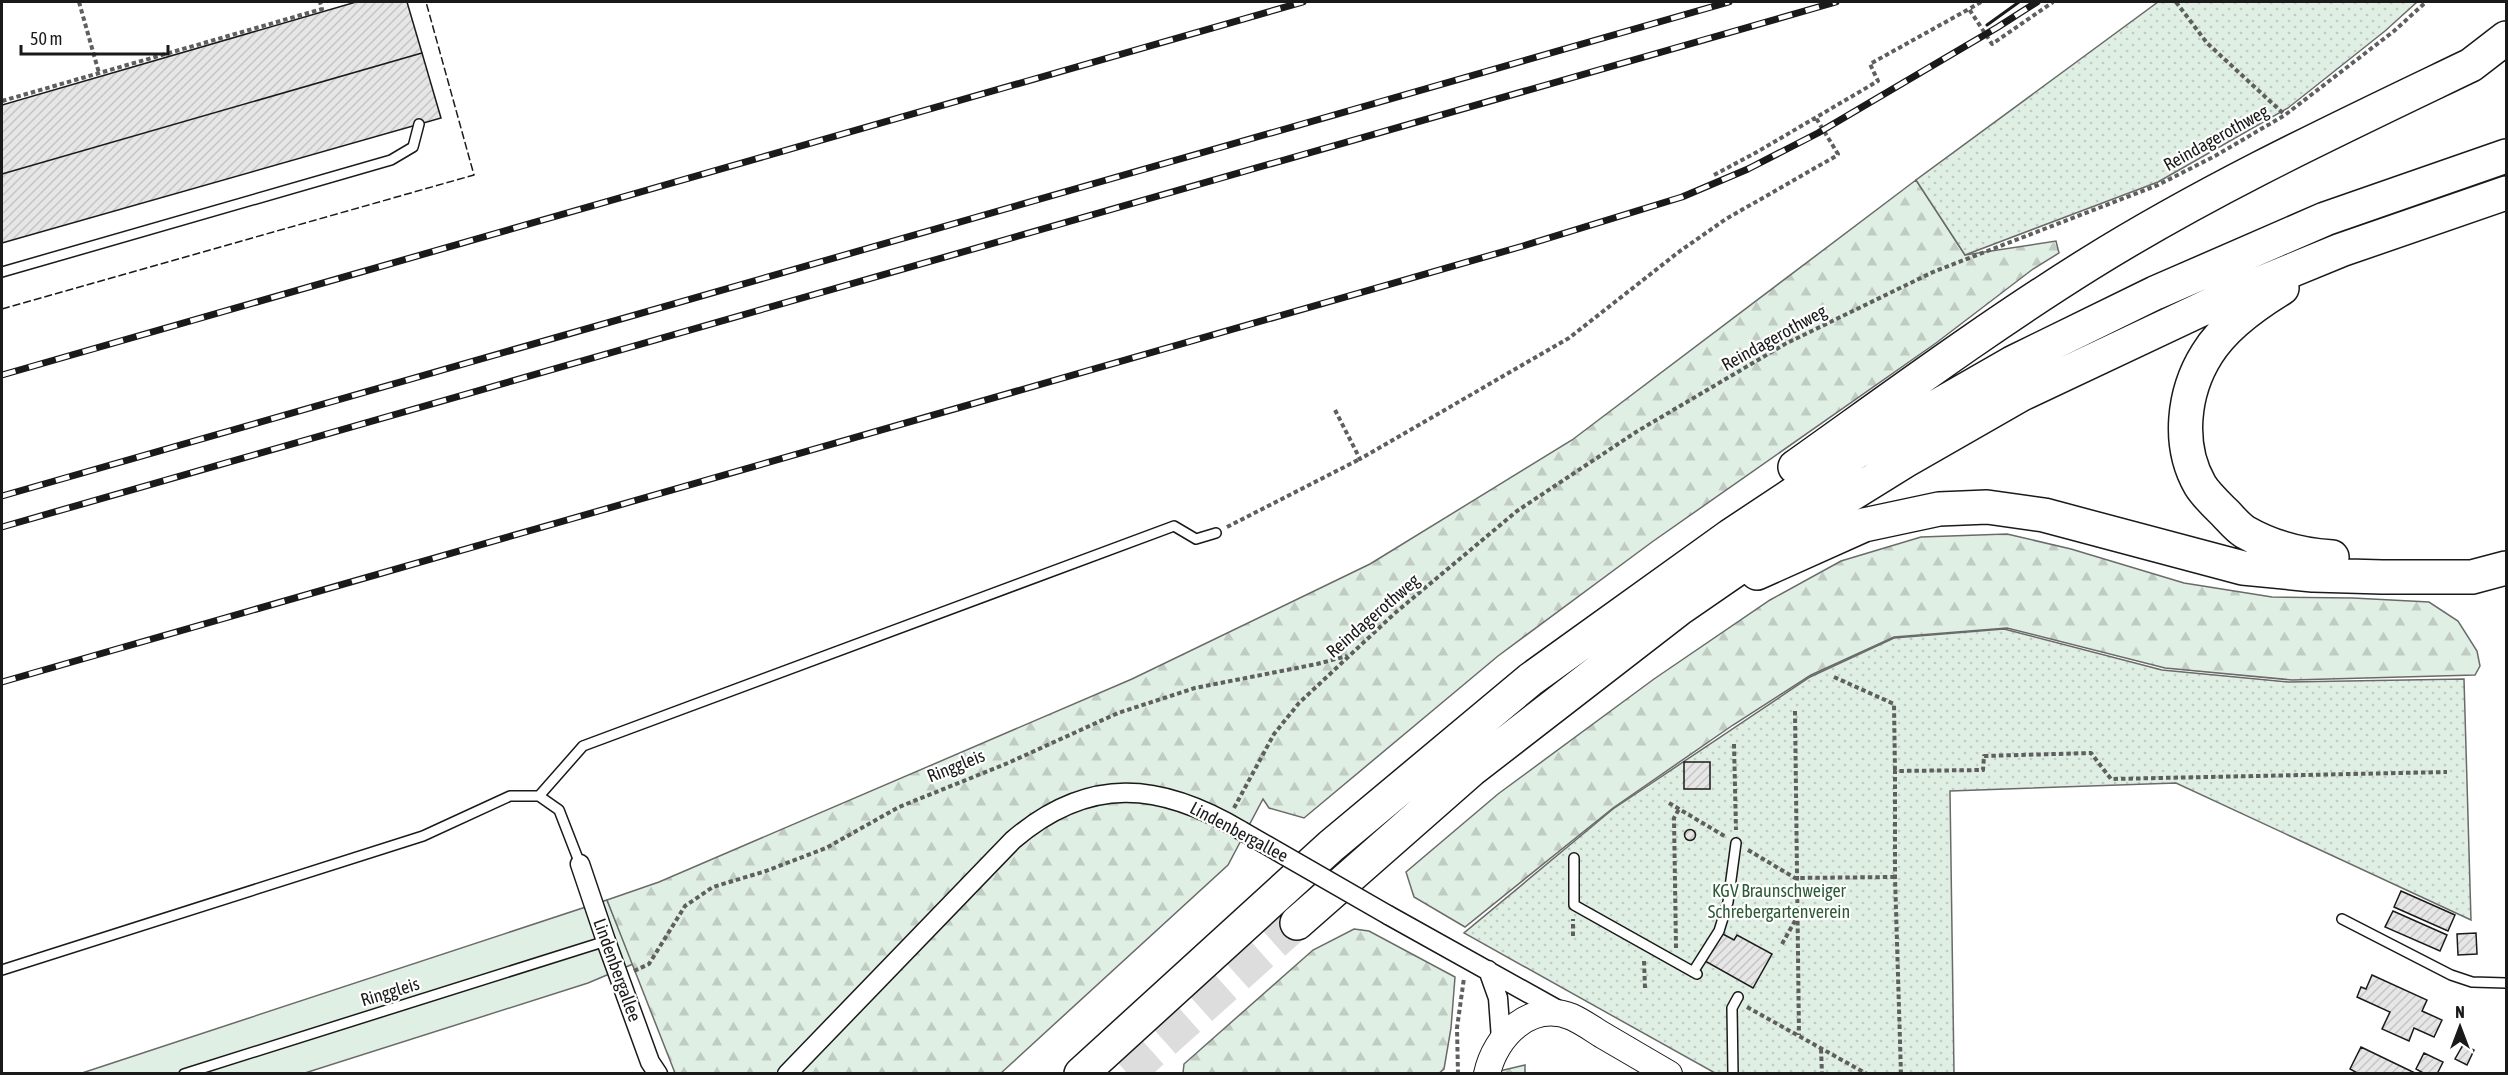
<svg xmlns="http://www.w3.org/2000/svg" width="2508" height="1075" font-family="'Asap Condensed',sans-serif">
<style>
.grass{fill:#e0efe3;stroke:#6a6a6a;stroke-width:1.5}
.forest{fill:url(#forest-firs);stroke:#6a6a6a;stroke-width:1.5}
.garden{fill:url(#garden-dots);stroke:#6a6a6a;stroke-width:1.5}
.building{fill:url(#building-hatch);stroke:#1a1a1a;stroke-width:1.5}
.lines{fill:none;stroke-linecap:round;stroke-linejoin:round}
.highway-tunnel{stroke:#ddd;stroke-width:33;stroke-dasharray:33 16;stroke-linecap:butt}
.lane-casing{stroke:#1a1a1a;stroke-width:12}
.street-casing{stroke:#1a1a1a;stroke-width:21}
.secondary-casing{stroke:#1a1a1a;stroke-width:28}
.highway-casing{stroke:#1a1a1a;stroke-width:36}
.path{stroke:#5f5f5f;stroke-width:4;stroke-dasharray:4.5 3;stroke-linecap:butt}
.lane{stroke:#fff;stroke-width:9}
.street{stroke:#fff;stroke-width:18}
.secondary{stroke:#fff;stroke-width:26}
.highway{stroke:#fff;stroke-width:33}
.rail-casing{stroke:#1a1a1a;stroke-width:7}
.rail{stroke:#fff;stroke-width:4.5;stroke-dasharray:14;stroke-linecap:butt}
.street-bridge-casing{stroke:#1a1a1a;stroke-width:21;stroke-linecap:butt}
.street-bridge{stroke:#fff;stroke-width:18}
.fence{stroke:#1a1a1a;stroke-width:1.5;stroke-dasharray:8 3;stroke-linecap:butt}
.wall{stroke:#1a1a1a;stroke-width:3}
.labels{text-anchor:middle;stroke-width:4.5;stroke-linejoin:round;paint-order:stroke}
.street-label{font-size:18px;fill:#1a1a1a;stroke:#fff}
.park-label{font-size:18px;fill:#2b5a34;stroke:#fff}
</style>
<defs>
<pattern id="forest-firs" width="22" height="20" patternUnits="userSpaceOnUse" patternTransform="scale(1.5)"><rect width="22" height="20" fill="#e0efe3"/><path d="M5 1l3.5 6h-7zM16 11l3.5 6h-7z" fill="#c0ccc2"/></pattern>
<pattern id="garden-dots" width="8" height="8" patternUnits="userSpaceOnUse" patternTransform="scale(1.5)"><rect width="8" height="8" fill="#e0efe3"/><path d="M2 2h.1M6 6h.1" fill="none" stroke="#c0ccc2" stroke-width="1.8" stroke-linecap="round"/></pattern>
<pattern id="building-hatch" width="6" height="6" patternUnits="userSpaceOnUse" patternTransform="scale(1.5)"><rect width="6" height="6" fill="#e6e6e6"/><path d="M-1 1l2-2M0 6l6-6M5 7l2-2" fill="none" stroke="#c5c5c5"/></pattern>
</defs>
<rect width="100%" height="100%" fill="#fff"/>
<path class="grass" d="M607,900L633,964L588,983L305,1073L79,1074Z"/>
<path class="forest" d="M1916,180L1965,255L2056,241L2059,253L2033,269L1936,343L1652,542L1498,656L1304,818L1269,808L1263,799L1228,865L1001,1073H675L607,900L659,882L1132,679L1370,564L1572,440Z
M2007,534L2071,549L2184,583L2272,597L2353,598L2429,602L2458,621L2477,651L2480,666L2475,675L2292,680L2165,668L2007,628L1894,637L1811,675L1733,725L1613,808L1465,927L1414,897L1406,872L1498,794L1654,679L1770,600L1841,561L1921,537Z
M1354,929L1369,931L1455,977L1451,1028L1444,1069L1438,1074L1183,1073L1184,1064L1313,950Z
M1525,1065V1073H1491Z"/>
<path class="garden" d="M2158,2H2417L2385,31L2288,108L2158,182L1965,255L1916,180Z
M2004,629L2162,670L2289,682L2464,679L2471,920L2176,783L1950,791L1954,1073H1715L1464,933L1613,809L1810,677L1894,638Z"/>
<path class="building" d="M356,2H407L422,53L2,174V105Z
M422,53L441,118L2,243V174Z
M1684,762H1710V789H1684Z
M1684.5 835a5.5 5.5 0 1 1 11 0a5.5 5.5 0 1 1-11 0Z
M2401,891L2455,915L2448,931L2394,907Z
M2393,911L2447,935L2440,951L2385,927Z
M1721,933L1734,940L1737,935L1772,954L1753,988L1705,961Z
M2476,933L2477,954L2458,955L2457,934Z
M2372,975L2427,1000L2422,1011L2442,1020L2434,1037L2414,1028L2409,1041L2382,1029L2390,1012L2357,997L2361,987L2366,989Z
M2463,1045L2474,1050L2467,1065L2455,1059Z
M2361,1047L2417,1074H2359L2350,1069Z
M2424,1053L2443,1062L2437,1074H2425L2416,1069Z"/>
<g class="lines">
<path class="highway-tunnel" d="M1128,1074L1297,923"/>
<g class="lane-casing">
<path id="lane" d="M2,272L391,160L413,147L419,124
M539,796L583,746L1174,526L1196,539L1216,533
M1574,858V905L1697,974
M2342,919L2451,975L2472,982L2506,983
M2,970L423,836L510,796H539L559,810L580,864
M1693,972L1719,931L1728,902L1736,843
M184,1074L606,941
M1733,1074L1732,1008L1738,997"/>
</g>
<g class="street-casing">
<path id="street" d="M580,864L606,941L650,1062L658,1074
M1388,915L1562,1012
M1488,970L1498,998L1501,1039
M787,1074L1013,840C1089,775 1160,782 1242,831"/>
</g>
<g class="secondary-casing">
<path id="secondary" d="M1487,1074C1495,1036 1531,1000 1572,1017C1583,1022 1594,1030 1604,1036C1626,1049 1647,1061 1669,1074"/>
</g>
<g class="highway-casing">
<path id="highway" d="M2282,288C2254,305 2224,326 2207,354C2183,392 2177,445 2200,485C2206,495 2217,505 2225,513C2231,519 2237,527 2245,532C2271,547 2302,555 2332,557
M1795,467C1892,398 1988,327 2089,264C2211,188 2342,127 2471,65L2506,38
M1757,573L1864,525L1939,509L1987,507L2044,515L2243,568L2313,575L2382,577H2472L2506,568
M1297,923L1471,770L1679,609L1792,531L1905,461L2022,394L2234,294L2341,250L2506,193
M1081,1074L1331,846L1531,679L1730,536L1855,453L2012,363L2155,293L2325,219L2506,156"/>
</g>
<path class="path" d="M79,2L99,73
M1981,2L1969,9L1992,44L2053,2
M2176,2L2207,43L2285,115
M2,101L322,9L320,2
M1714,175L1757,152L1878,81L1870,64L1969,9
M1335,410L1360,459L1569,338L1680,251L1726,219L1836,156L1838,154L1816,118
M1227,527L1360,459
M1834,677L1894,704L1895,771
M1795,711L1799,1035
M1734,744L1736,830
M1669,803L1726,837
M1234,808L1274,734L1299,703L1395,613L1517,511L1636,432L1785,344L1933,272L2158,185L2215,156L2285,115L2394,31L2426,2
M1748,850L1795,878L1895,877
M1573,936V919
M1782,944L1796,919
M1676,948L1674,818L1679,809
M1644,961L1645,988
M634,971L649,964L685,906L713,887L766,871L826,848L899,807L1008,763L1118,713L1195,688L1317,664L1347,656
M1747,1007L1867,1074
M1821,1049L1822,1074
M1458,1074L1457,1028L1464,978
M1901,1074L1895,877V771L1983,770L1984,756L2091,753L2111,779L2447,772"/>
<use href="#lane" class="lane"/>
<use href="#street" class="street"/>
<use href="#secondary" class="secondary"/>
<use href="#highway" class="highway"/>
<g class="rail-casing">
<path id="rail" d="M2,375L1303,2
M2,496L1729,2
M2,527L1836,2
M2,682L1523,246L1682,197L1748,169L1818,133L1998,27L2037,2"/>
</g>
<use href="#rail" class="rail"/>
<g class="street-bridge-casing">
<path id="street-bridge" d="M1242,831L1388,915"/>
</g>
<use href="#street-bridge" class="street-bridge"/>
<path class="fence" d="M2,309L474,175L426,2"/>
<path class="wall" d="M1987,25L2019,2"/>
</g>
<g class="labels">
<g class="street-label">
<text transform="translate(2216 138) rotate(-29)" y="6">Reindagerothweg</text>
<text transform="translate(1774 338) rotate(-29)" y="6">Reindagerothweg</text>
<text transform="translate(1373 616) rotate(-41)" y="6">Reindagerothweg</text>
<text transform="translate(956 766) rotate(-22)" y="6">Ringgleis</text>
<text transform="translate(1239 832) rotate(28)" y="6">Lindenbergallee</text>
<text transform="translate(617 970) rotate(70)" y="6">Lindenbergallee</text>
<text transform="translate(390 992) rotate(-17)" y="6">Ringgleis</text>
</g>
<g class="park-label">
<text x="1779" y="897">KGV Braunschweiger<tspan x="1779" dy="21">Schrebergartenverein</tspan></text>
</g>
</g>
<rect width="2508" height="1075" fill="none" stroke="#1a1a1a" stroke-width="6"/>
<g transform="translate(2460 1027)" stroke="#ffffff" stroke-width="4.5" paint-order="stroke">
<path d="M0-4.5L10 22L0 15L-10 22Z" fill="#1a1a1a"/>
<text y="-9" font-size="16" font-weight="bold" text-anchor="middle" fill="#1a1a1a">N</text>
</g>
<path d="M21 45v9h147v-9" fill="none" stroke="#1a1a1a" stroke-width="3"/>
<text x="30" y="45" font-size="18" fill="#1a1a1a" stroke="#ffffff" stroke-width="4.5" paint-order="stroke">50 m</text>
</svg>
